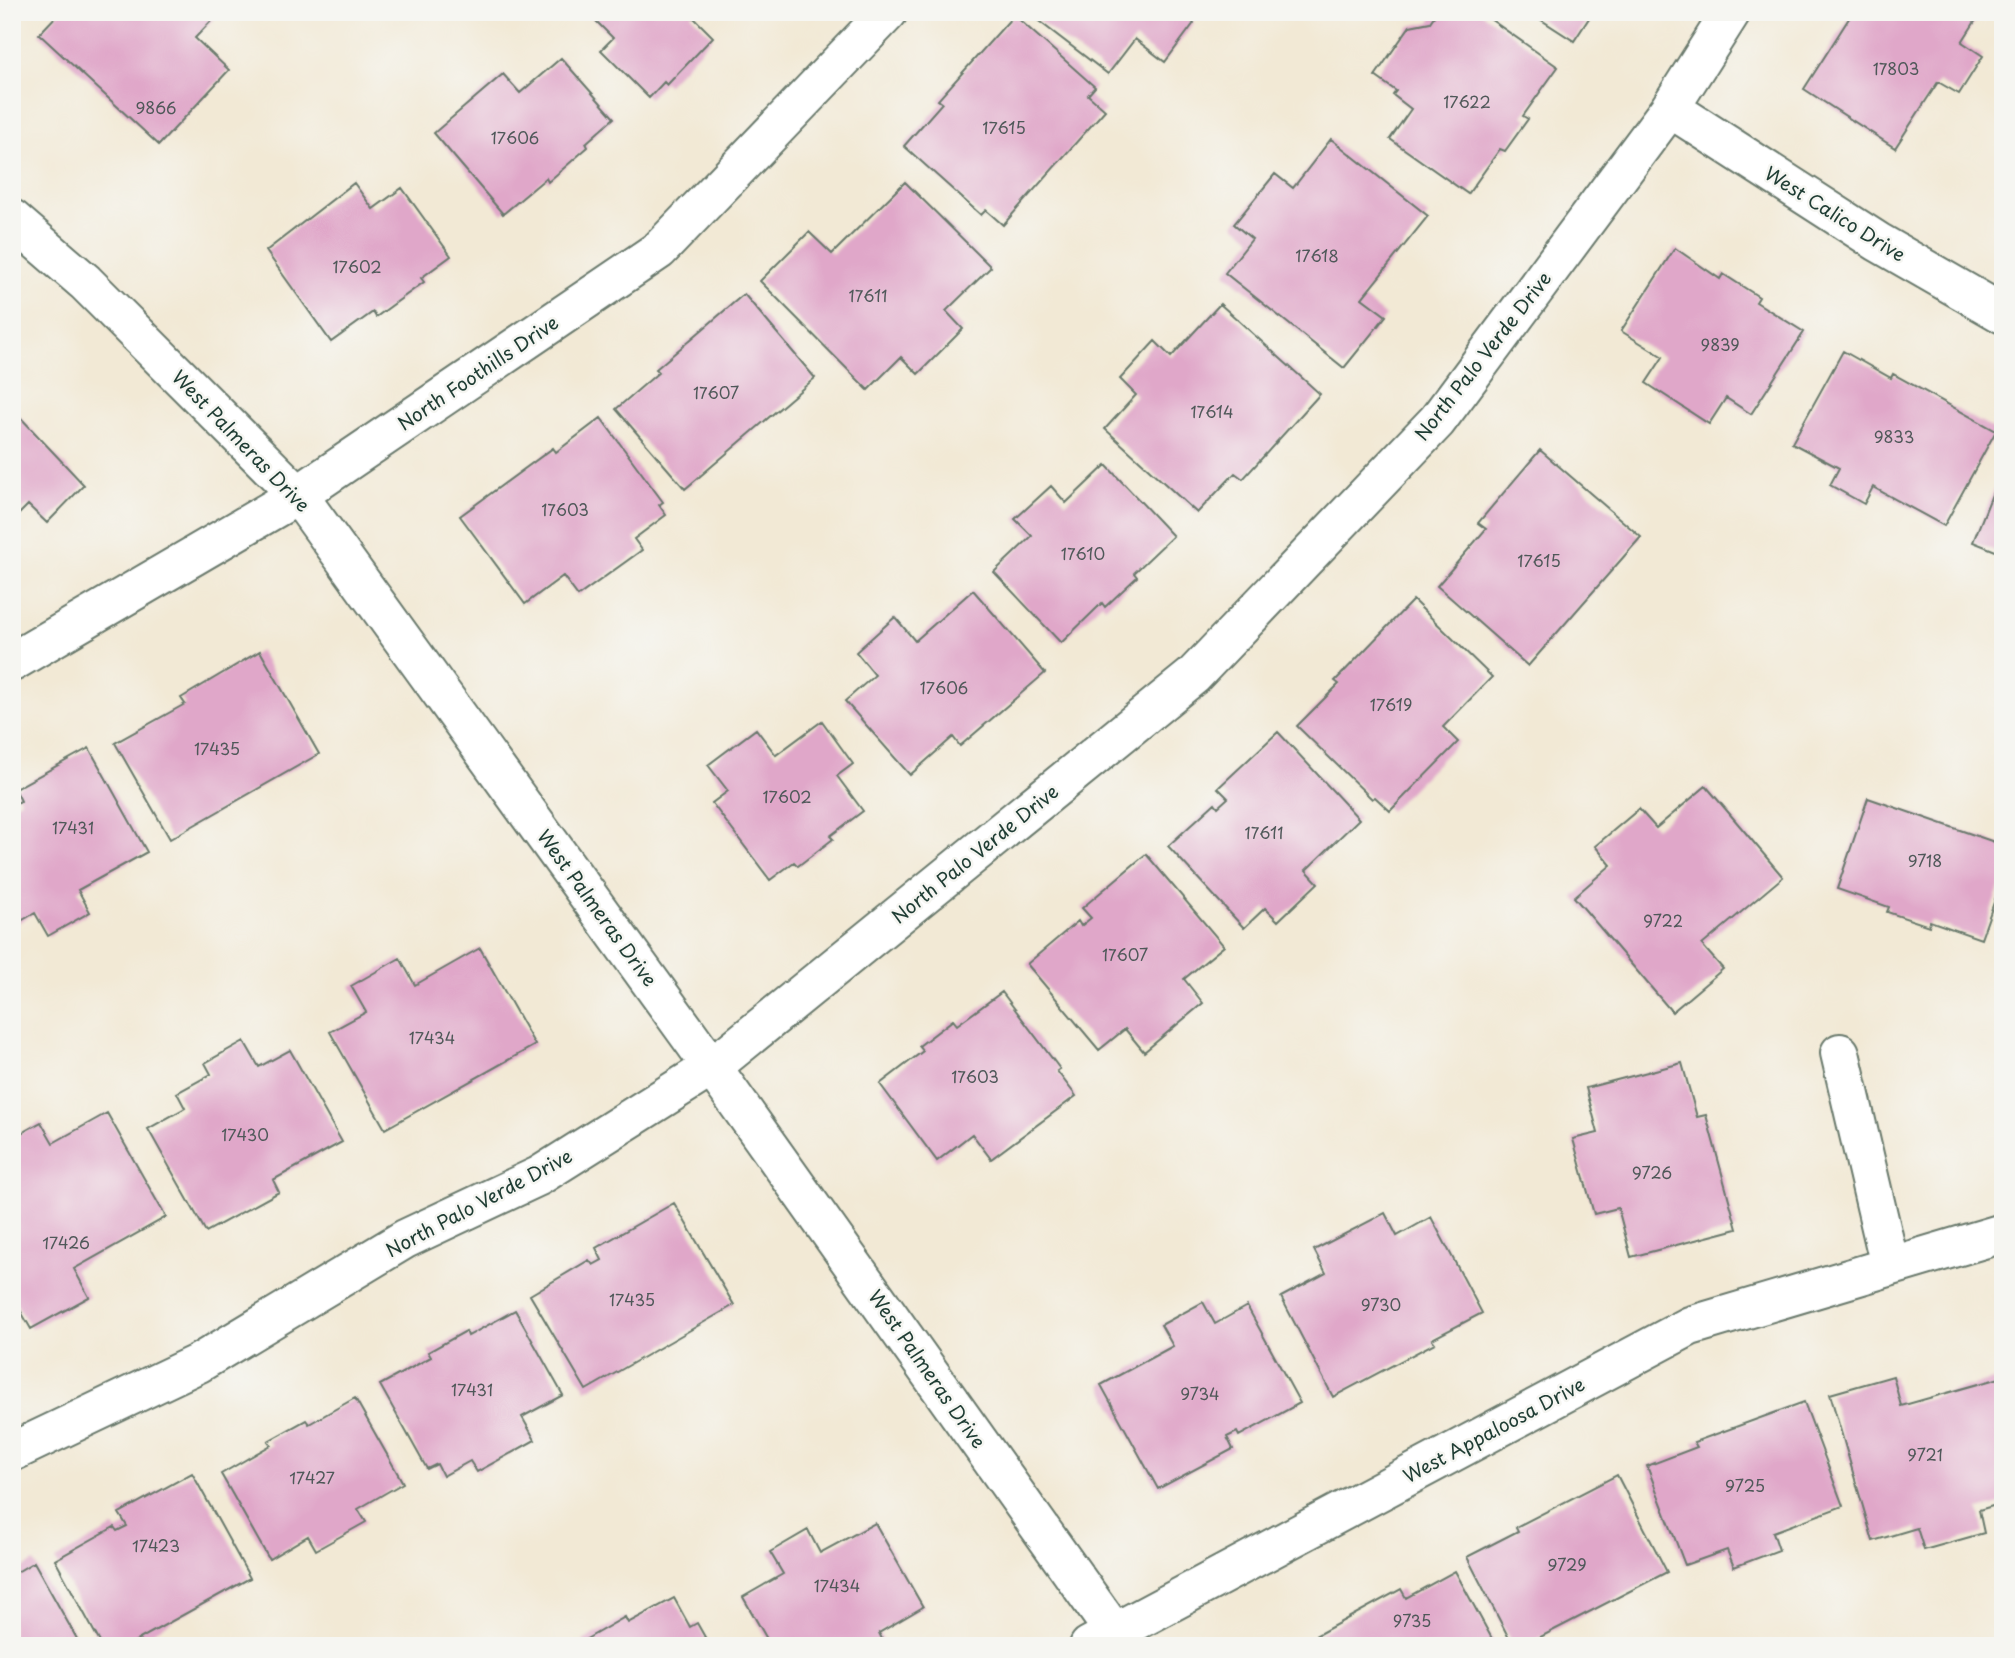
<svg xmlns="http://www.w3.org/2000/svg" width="2015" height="1658" font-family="'Playpen Sans',sans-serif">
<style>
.building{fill:#e0a7c9}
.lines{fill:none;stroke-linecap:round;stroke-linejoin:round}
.minor-casing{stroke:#69796c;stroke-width:42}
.minor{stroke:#fff;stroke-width:38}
.labels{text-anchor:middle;stroke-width:5;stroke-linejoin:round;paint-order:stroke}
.number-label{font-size:16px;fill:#4f5859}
.street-label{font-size:19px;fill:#1f3d34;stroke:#f6f6f2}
</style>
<rect width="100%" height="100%" fill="#f6f6f2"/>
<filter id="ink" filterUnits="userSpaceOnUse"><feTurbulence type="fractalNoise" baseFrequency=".0143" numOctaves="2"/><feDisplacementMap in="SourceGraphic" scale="14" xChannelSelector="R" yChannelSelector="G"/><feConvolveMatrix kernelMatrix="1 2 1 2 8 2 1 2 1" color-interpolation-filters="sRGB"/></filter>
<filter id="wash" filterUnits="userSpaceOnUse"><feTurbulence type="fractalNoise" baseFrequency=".00686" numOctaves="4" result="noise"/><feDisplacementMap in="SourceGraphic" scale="28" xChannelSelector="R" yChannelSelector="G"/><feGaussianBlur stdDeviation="1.57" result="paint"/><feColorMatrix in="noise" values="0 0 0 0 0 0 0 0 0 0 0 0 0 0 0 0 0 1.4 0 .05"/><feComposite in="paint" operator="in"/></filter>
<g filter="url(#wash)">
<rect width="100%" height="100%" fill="#f2e9d5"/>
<g id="blocks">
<path class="building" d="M60,12H212L216,16L195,38L229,70L159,145L39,34Z
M587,12H694L691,15L713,37L667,85L664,82L649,98L601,50L613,38Z
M1027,12H1180L1194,23L1165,62L1135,39L1108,74Z
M1437,12H1480L1558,67L1523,116L1528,119L1505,151L1500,149L1468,194L1390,139L1411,109L1393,95L1396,91L1375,76L1410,26L1430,22Z
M1529,12H1593L1574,41Z
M1853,12H1981L1962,42L1983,56L1959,94L1938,82L1895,148L1804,89Z
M1014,15L1095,87L1088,95L1105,110L1003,225L986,210L981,215L904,146L942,103L938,100Z
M561,58L614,118L586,143L588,147L548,182L546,178L503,214L434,133L503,74L520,93Z
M1331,139L1428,216L1362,298L1386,316L1344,368L1225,273L1252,239L1234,224L1275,174L1293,188Z
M905,182L991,267L946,311L963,329L918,374L901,357L868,390L760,281L809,232L832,254Z
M354,183L373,209L402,188L451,256L421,278L424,282L376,317L373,312L331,342L266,251Z
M1675,248L1720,279L1723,274L1759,297L1756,302L1804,332L1751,414L1726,398L1709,424L1646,383L1663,357L1621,331Z
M744,294L815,378L685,489L616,409L659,372L656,369Z
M1220,304L1320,394L1243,479L1235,473L1197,513L1105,429L1136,395L1120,379L1155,341L1171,357Z
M1843,351L1891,378L1893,374L1996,431L1944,526L1873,487L1864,504L1830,485L1839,468L1792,443Z
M20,417L84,485L47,523L28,505L12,521V425Z
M601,418L663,502L659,505L666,515L634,539L642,550L578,596L563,576L525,604L460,516L553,448L556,452Z
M1540,450L1641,537L1528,666L1437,586L1486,529L1478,523Z
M1106,465L1173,536L1134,573L1137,577L1105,607L1102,603L1061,643L994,572L1032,536L1015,519L1051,486L1066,503Z
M2003,467V554L1973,542Z
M973,590L1045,673L960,746L953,737L910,775L845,701L875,675L856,652L895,617L915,641Z
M1413,600L1492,677L1443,727L1458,742L1390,811L1375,797L1372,799L1297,726L1339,684L1335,681Z
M260,651L319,754L170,839L115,743L185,704L181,698Z
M822,721L853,764L837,776L863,811L830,836L833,839L798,866L794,862L770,880L712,803L728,791L708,765L756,729L776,755Z
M1278,732L1359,819L1306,870L1318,883L1278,921L1265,908L1244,928L1168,846L1215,803L1218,807L1228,798L1218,788Z
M89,748L147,852L78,890L90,912L48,936L35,913L12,926V805L21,801L15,789Z
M1706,786L1783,877L1702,945L1723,969L1672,1012L1574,897L1611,865L1595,846L1639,809L1656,828Z
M1868,798L2003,845V877L1981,939L1930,921L1929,926L1887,912L1889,907L1837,889Z
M1146,854L1224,946L1184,979L1203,1003L1144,1052L1125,1029L1099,1050L1027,964L1078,921L1081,926L1091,918L1082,908Z
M480,948L535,1045L385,1129L330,1032L366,1012L351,986L400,958L415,985Z
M1002,992L1060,1069L1057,1071L1076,1096L991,1159L972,1134L937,1161L880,1084L923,1051L919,1046L953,1020L957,1025Z
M244,1041L259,1067L290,1050L342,1142L273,1180L279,1192L206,1232L148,1129L185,1108L177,1093L211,1074L205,1063Z
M1682,1063L1697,1117L1706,1115L1737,1229L1631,1257L1618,1208L1594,1214L1573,1139L1598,1133L1586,1088Z
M107,1113L166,1217L74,1269L89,1297L31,1329L12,1296V1138L41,1122L53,1143Z
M674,1203L734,1305L586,1390L530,1295L589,1260L593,1265L602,1260L596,1248Z
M1385,1213L1397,1236L1431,1217L1482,1313L1432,1339L1435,1343L1333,1397L1281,1297L1326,1273L1314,1250Z
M1203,1302L1215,1324L1247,1306L1300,1403L1239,1436L1237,1432L1227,1437L1233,1449L1158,1489L1101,1385L1173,1346L1161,1325Z
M515,1310L563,1395L522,1417L535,1440L477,1472L470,1461L443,1476L437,1464L427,1469L380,1385L431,1357L428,1352L466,1331L468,1336Z
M1893,1376L1901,1406L2003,1377V1503L1979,1510L1984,1533L1924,1550L1917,1528L1873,1541L1830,1394Z
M355,1398L403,1483L358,1509L366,1522L316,1550L308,1536L269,1559L221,1474L271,1445L268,1441L306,1420L309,1424Z
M1804,1402L1843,1506L1773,1532L1779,1550L1734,1567L1727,1550L1685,1565L1647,1466L1697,1447L1694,1442Z
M192,1473L250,1578L127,1646H102L55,1560L114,1527L117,1531L127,1526L119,1513Z
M1617,1475L1667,1572L1523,1646H1513L1467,1557L1518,1531L1516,1527Z
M875,1523L923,1607L879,1633L884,1643L879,1646H771L743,1597L783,1574L770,1552L808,1530L820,1553Z
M34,1562L81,1646H12V1575Z
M1455,1571L1496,1646H1297L1401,1589L1406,1598Z
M674,1598L690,1627L697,1623L710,1646H586L583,1641L625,1617L628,1623Z"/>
</g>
</g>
<g filter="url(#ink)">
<use href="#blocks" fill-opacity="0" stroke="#69796c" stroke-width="2"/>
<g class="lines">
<g class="minor-casing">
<path id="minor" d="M1670,108L1878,242L2003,314
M12,219L85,282L298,495L712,1067L1124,1646
M12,662L298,495L659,250L888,12
M1840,1053L1890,1266
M12,1452L199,1363L405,1239L539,1176L712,1067L1193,676L1437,421L1670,108L1731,12
M1089,1646L1690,1326L2003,1233"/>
</g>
<use href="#minor" class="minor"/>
</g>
</g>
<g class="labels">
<g class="number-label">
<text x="1896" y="75">17803</text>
<text x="1467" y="108">17622</text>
<text x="156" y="114">9866</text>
<text x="1004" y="134">17615</text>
<text x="515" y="144">17606</text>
<text x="1317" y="262">17618</text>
<text x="357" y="273">17602</text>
<text x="868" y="302">17611</text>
<text x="1720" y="351">9839</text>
<text x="716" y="399">17607</text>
<text x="1212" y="418">17614</text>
<text x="1894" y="443">9833</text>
<text x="565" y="516">17603</text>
<text x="1083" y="560">17610</text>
<text x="1539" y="567">17615</text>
<text x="944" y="694">17606</text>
<text x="1391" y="711">17619</text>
<text x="217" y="755">17435</text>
<text x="787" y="803">17602</text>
<text x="73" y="834">17431</text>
<text x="1264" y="839">17611</text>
<text x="1925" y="867">9718</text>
<text x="1663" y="927">9722</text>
<text x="1125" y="961">17607</text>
<text x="432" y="1044">17434</text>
<text x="975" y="1083">17603</text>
<text x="245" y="1141">17430</text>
<text x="1652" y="1179">9726</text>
<text x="66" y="1249">17426</text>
<text x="632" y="1306">17435</text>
<text x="1381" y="1311">9730</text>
<text x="472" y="1396">17431</text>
<text x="1200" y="1400">9734</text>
<text x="1925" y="1461">9721</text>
<text x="312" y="1484">17427</text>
<text x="1745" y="1492">9725</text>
<text x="156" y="1552">17423</text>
<text x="1567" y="1571">9729</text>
<text x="837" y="1592">17434</text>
<text x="1412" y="1627">9735</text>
</g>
<g class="street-label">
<text transform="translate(1835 214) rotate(32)" y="7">West Calico Drive</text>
<text transform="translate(1483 356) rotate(-52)" y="7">North Palo Verde Drive</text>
<text transform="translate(478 373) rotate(-34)" y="7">North Foothills Drive</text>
<text transform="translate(241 441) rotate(46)" y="7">West Palmeras Drive</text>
<text transform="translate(975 854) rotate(-39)" y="7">North Palo Verde Drive</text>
<text transform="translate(597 908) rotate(54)" y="7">West Palmeras Drive</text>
<text transform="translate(479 1203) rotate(-28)" y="7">North Palo Verde Drive</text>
<text transform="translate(927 1369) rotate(55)" y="7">West Palmeras Drive</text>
<text transform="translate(1494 1430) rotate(-28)" y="7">West Appaloosa Drive</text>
</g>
</g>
<rect width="2015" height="1658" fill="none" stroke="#f6f6f2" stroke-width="42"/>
</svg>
